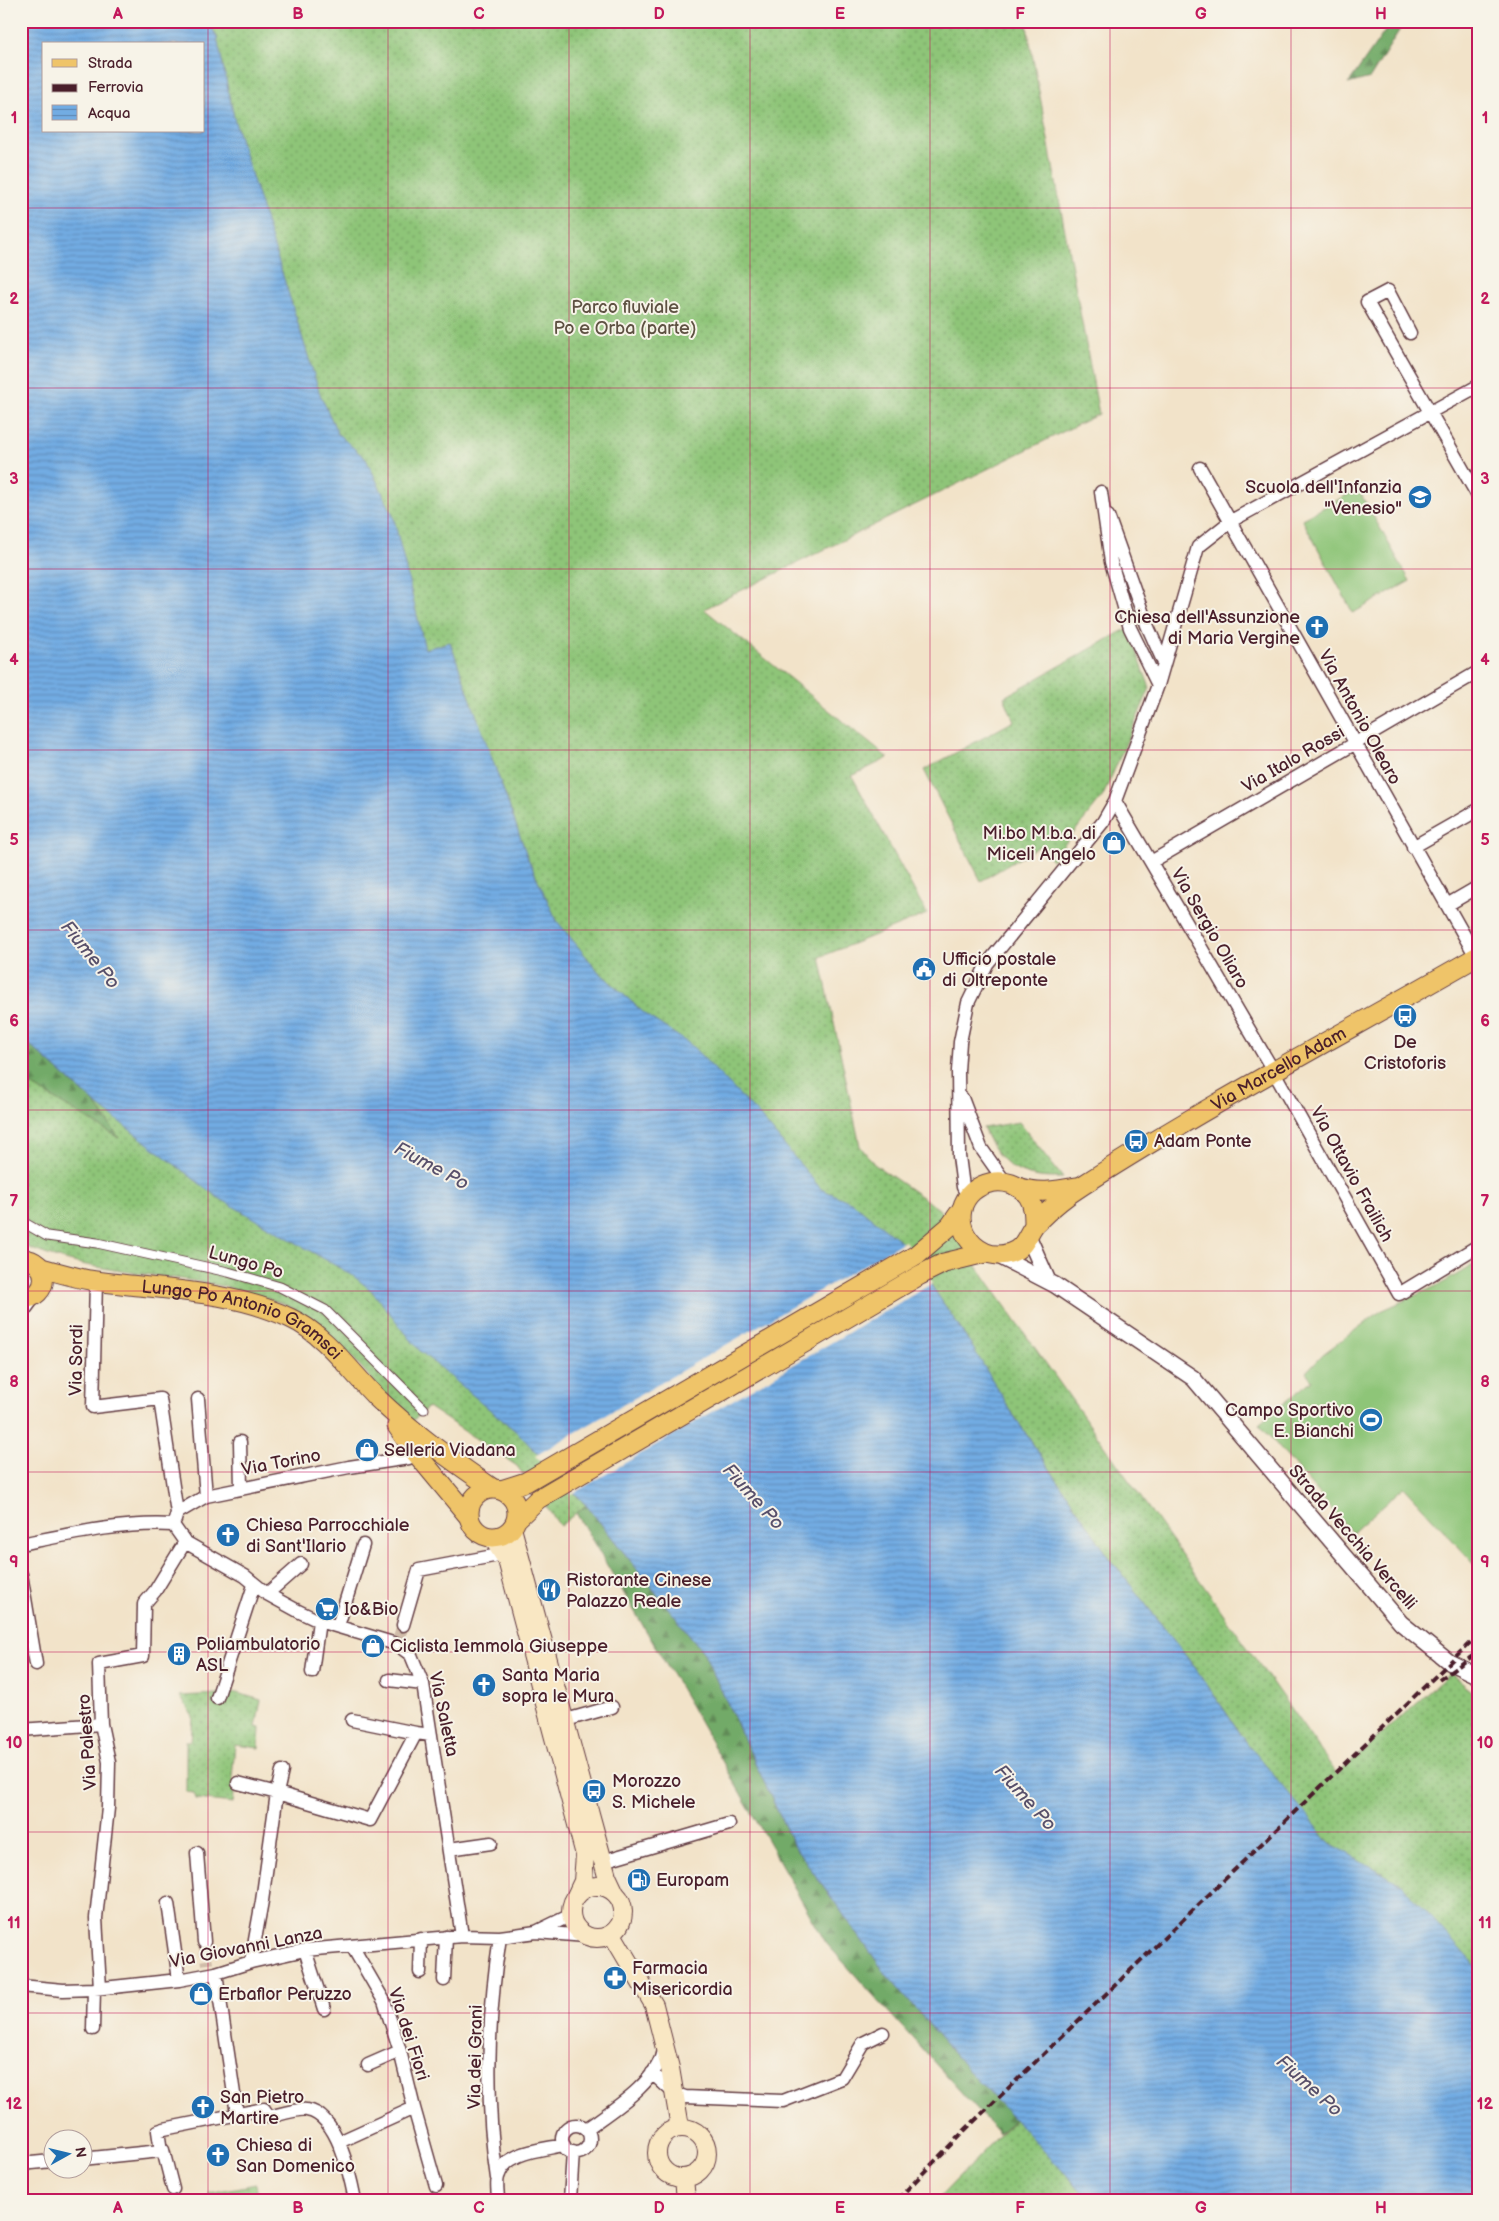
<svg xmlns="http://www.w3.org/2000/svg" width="1499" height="2221" font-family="'Balsamiq Sans',sans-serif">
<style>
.grass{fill:url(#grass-dots);stroke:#6c7252;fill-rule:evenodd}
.forest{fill:url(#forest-firs);stroke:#5e644a}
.garden{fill:#8ec578;stroke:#6c7252}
.water{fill:url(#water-rules);stroke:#5e6687;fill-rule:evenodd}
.pier{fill:#f2e3c9}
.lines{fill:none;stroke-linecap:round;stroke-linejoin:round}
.minor-tunnel{stroke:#d0bca9;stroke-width:12;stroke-dasharray:12 6;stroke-linecap:butt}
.pedestrian-casing{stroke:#633c43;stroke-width:11}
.minor-casing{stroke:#633c43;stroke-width:15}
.tertiary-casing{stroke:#633c43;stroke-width:18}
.secondary-casing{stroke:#633c43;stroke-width:20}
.primary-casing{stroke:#633c43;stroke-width:21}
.pedestrian{stroke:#fff;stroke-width:9}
.minor{stroke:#fff;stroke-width:12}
.tertiary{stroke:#fff;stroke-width:15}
.secondary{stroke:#f9e7c3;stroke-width:18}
.primary{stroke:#efc469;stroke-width:19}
.rail{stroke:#4a1f2b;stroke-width:4;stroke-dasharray:8 4;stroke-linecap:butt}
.grid{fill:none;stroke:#c2185b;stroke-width:1;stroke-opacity:0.55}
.labels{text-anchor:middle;stroke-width:4;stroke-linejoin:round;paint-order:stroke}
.park-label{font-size:18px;fill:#5e5142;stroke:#f7f3e8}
.poi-label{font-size:18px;fill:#4a1f2b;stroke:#f7f3e8;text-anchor:start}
.street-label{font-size:18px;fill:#4a1f2b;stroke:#f7f3e8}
.water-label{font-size:19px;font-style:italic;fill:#58506b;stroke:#f7f3e8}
.neatline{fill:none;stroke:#c2185b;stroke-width:2}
.grid-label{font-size:16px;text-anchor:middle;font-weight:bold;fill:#c2185b}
</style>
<defs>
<pattern id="grass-dots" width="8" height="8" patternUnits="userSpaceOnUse" patternTransform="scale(1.25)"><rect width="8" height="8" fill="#8ec578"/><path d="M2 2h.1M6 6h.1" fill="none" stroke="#769f63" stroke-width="1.8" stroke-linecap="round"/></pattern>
<pattern id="forest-firs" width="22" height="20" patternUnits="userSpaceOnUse" patternTransform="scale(1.25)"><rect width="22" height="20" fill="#72aa68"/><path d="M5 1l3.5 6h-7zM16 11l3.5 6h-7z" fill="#608a56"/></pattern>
<pattern id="water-rules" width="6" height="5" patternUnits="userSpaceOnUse" patternTransform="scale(1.25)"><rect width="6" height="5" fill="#72ace3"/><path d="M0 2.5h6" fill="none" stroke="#608bb8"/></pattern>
</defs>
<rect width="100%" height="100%" fill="#f7f3e8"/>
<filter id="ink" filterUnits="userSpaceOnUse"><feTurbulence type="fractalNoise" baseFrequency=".02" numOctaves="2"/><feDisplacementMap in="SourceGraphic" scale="10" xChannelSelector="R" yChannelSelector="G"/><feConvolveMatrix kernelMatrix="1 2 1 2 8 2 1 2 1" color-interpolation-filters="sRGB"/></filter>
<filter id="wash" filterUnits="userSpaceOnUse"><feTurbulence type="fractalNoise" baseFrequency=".0096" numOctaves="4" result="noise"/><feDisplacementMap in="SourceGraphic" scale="20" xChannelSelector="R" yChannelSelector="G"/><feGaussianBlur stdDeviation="1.12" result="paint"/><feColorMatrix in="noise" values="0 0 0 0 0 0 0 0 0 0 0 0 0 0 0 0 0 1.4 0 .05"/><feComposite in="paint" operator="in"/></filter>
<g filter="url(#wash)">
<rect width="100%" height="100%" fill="#f2e3c9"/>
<path class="grass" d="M21,21H1026L1099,414L704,609L888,758L852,776L927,914L820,957L860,1146L874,1164L939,1209L979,1269L1337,1774L1450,1673L1473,1692L1478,1688V2200H937L1015,2119L1017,2121L1247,1743L1196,1669L1111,1560L1014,1416L932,1286L538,1455L586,1505L560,1526L517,1466L428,1407L410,1423C377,1387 337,1332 294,1309C285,1303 272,1301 262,1297C186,1270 92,1279 21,1244ZM44,44H204V131H44Z
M1128,628L1150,688L1103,796L1052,860L1040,846L981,881L924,770L1014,721L1004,697Z
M1019,1122L1063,1178C1020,1179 1001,1168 983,1128Z
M237,1693L261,1700L256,1727L260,1728L259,1748L235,1745L232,1778L235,1786L233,1803L196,1799L194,1793L186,1792V1741H191L193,1717L180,1696Z
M256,2184L259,2200H211L209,2193Z"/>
<path class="forest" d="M1392,21H1405L1370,78L1348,84Z
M21,1037L95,1103L119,1138L21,1079Z
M586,1505L704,1653L793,1844L886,1974L966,2068L1015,2119L999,2134L826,1943L689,1703L576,1513Z"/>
<path class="garden" d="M1358,489L1410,581L1353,613L1302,519Z
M1478,1262V1568L1404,1487L1352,1533L1259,1424L1312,1380L1306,1372L1323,1354L1381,1311L1443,1283Z"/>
<path class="water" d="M21,21H208L217,37L235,122L320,394L338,434L366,459L393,515L425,649L450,642L529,861L557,921L598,971L646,1015L690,1044L758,1114L821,1189L853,1203L903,1243L970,1343L1014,1416L1111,1560L1196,1669L1247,1743L1330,1843L1401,1884L1478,1969V2200H1090L966,2068L886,1974L793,1844L704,1653L586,1505L519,1434L420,1351L371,1290L352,1275L217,1197L95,1103L21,1037ZM44,44H204V131H44Z"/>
<path class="pier" d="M905,1241L933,1283L572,1494L535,1456Z"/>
</g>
<g filter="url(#ink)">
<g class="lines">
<path class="minor-tunnel" d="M399,1637L403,1625
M204,1942L207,1964"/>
<g class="pedestrian-casing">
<path id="pedestrian" d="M21,1221L47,1236L97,1243L228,1272L280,1287L325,1310L424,1409"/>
</g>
<g class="minor-casing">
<path id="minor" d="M1410,333L1388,291L1367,302L1478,496
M1200,468L1478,960
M1101,492L1111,562L1130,628L1158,685
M1108,516L1147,625L1164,663
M1115,801L1274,1072L1399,1294L1478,1246
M1413,847L1478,810
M1151,862L1478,672
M1447,905L1478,887
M962,1098L981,1148L1005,1182
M968,1197L963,1187L959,1156L958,1071L960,1042L968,1003L987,964L1103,822L1115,801L1158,685L1198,547L1231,521L1478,386
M96,1281L93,1407L160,1399L177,1513
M21,1315L35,1296
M198,1399L206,1496
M240,1442L241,1488
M175,1520L177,1513L206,1496L349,1467L409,1458
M173,1525L185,1542L245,1576L267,1594L298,1611L319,1621L396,1644L411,1655L423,1684L462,1936
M21,1544C71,1534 122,1522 173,1525
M21,1574L36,1664
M267,1594L301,1564
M403,1625L419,1570L504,1554
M338,1626L363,1545
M312,1672L319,1621
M389,1680L423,1684
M217,1698L254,1585
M352,1720L416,1733
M566,1720L612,1707
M21,1730L101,1724
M238,1783L277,1793L282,1771
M449,1849L491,1843
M197,1853L204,1942
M603,1861L729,1824
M168,1903L179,1980
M536,1932L571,1915
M305,1950L324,2009
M251,1962L262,1901L277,1793L370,1820L416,1733L431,1735
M420,1972L421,1939
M216,1973L237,2114
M444,1980L446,1937
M21,1986L63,1990L94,1989L179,1980L216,1973L251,1962L305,1950L462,1936L500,1937L536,1932L586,1936
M100,1988L96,1918L108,1808L109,1762L101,1724L99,1664L143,1656L144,1604L155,1591L185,1542
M93,2029L94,1989
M368,2065L400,2051
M652,2073L674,2093L685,2097L783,2101L842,2078L863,2043L883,2033
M414,2108L436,2186
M562 2139a14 14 0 1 1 28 0a14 14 0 1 1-28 0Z
M586,2129C611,2111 661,2080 663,2048
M339,2142L414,2108L400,2051L384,2001L352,1946
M161,2151L163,2150L173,2189
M82,2159L161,2151L158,2131L164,2129L264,2109L269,2117C278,2115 299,2108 307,2110C338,2115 350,2175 355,2200
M21,2164L52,2161
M497,2178C485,2102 488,2013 500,1937
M498,2200C498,2193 496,2183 498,2177C505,2151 542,2150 564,2145
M570,2200L573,2152"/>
</g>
<g class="tertiary-casing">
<path id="tertiary" d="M1029,1238L1048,1281
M997,1255L1055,1285L1193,1378L1401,1623L1449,1662L1478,1676"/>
</g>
<g class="secondary-casing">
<path id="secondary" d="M512,1528L607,1876L615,1893
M492,1537L507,1560L585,1855L583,1881L575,1898
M571 1912a26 26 0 1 1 52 0a26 26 0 1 1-52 0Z
M612,1934L654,2005L670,2068L680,2127
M657 2153a25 25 0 1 1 50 0a25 25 0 1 1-50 0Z
M684,2178L686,2200"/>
</g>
<g class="primary-casing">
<g id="primary">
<path d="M1017,1187C1038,1194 1055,1191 1076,1187"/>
<path id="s1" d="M1034,1225C1034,1215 1034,1205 1028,1196C1010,1172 969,1180 962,1209C956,1237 983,1262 1010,1253C1026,1248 1027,1233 1036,1223C1050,1209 1067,1195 1083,1185C1211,1103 1346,1032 1478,956"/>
<path d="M21,1259C51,1258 51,1299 21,1299"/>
<path id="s2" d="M41,1268C57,1272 73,1277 89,1280C156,1290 228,1289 290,1318C325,1334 349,1370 376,1397C412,1432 451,1460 492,1488"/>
<path d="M397,1426L415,1452L469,1517"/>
<circle cx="493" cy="1513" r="24"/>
<path d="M501,1490L526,1482L916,1255L950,1226L962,1209"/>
<path d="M517,1519L538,1499L920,1275L944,1263L985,1253"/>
</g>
</g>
<use href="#pedestrian" class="pedestrian"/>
<use href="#minor" class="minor"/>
<use href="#tertiary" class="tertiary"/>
<use href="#secondary" class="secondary"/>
<use href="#primary" class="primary"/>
<path class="rail" d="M1439,1680L1478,1652
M897,2200L966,2129L1478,1635"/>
</g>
</g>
<path class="grid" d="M208,21V2200M388,21V2200M569,21V2200M750,21V2200M930,21V2200M1110,21V2200M1291,21V2200M21,208H1478M21,388H1478M21,569H1478M21,750H1478M21,930H1478M21,1110H1478M21,1291H1478M21,1472H1478M21,1652H1478M21,1832H1478M21,2013H1478"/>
<defs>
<g id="school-disc" transform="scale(1.25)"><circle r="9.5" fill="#1f6fb2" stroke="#f7f3e8"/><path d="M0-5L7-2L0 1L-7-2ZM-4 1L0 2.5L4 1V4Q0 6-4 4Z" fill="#fff"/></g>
<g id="church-disc" transform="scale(1.25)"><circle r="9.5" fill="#1f6fb2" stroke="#f7f3e8"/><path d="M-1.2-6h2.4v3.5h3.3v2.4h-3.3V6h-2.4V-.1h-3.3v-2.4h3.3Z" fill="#fff"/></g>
<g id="shop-disc" transform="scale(1.25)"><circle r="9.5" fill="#1f6fb2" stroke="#f7f3e8"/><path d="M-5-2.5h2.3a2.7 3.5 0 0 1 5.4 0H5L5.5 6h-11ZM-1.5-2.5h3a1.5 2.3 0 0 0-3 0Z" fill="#fff"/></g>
<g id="civic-disc" transform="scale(1.25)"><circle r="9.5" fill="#1f6fb2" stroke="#f7f3e8"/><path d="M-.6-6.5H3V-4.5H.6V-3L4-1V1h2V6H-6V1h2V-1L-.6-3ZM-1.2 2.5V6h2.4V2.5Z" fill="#fff"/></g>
<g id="bus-disc" transform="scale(1.25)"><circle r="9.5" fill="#1f6fb2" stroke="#f7f3e8"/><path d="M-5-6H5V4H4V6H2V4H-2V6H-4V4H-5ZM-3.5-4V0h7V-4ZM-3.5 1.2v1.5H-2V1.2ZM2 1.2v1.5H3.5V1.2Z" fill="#fff"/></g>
<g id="stadium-disc" transform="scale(1.25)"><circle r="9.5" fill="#1f6fb2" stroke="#f7f3e8"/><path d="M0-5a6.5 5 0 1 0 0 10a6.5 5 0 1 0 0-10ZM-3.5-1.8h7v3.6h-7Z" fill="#fff"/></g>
<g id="restaurant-disc" transform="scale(1.25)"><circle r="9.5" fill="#1f6fb2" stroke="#f7f3e8"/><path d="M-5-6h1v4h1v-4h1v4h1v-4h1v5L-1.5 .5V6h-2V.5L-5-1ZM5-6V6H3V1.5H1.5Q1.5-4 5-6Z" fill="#fff"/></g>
<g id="supermarket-disc" transform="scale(1.25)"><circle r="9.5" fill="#1f6fb2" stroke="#f7f3e8"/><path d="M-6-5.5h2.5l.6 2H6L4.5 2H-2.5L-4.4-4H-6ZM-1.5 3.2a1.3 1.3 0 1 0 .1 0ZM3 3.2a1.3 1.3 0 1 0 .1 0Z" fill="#fff"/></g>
<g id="building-disc" transform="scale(1.25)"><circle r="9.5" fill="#1f6fb2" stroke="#f7f3e8"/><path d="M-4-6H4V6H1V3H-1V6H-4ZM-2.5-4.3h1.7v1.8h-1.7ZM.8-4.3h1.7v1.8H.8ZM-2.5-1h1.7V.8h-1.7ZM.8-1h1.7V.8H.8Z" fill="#fff"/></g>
<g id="fuel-disc" transform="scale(1.25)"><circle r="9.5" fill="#1f6fb2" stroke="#f7f3e8"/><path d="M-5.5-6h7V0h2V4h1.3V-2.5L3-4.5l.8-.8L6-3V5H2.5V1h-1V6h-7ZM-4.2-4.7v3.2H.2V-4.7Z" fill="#fff"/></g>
<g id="pharmacy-disc" transform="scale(1.25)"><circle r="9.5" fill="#1f6fb2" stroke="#f7f3e8"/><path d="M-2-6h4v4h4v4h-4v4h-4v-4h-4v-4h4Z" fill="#fff"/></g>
</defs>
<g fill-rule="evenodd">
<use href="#school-disc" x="1420" y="497"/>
<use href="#church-disc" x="1317" y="627"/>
<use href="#shop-disc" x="1114" y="843"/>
<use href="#civic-disc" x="924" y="969"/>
<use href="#bus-disc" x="1405" y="1016"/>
<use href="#bus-disc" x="1136" y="1141"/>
<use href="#stadium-disc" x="1371" y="1420"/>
<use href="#shop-disc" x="367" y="1450"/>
<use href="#church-disc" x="228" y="1535"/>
<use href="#restaurant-disc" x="549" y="1590"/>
<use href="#supermarket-disc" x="327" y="1609"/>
<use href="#shop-disc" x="373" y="1646"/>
<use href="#building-disc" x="179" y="1654"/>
<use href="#church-disc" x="484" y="1685"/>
<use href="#bus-disc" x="594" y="1791"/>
<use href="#fuel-disc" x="639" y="1880"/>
<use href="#pharmacy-disc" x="615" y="1978"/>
<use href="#shop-disc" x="201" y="1994"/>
<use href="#church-disc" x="203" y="2107"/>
<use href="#church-disc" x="218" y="2155"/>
</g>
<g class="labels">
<g class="park-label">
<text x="625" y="313">Parco fluviale<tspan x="625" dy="21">Po e Orba (parte)</tspan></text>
</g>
<g class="poi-label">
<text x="1402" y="493" text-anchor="end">Scuola dell'Infanzia<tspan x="1402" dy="21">"Venesio"</tspan></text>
<text x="1300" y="623" text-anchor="end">Chiesa dell'Assunzione<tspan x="1300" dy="21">di Maria Vergine</tspan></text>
<text x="1096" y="839" text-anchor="end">Mi.bo M.b.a. di<tspan x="1096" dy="21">Miceli Angelo</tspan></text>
<text x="942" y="965">Ufficio postale<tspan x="942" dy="21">di Oltreponte</tspan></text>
<text x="1405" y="1048" text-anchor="middle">De<tspan x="1405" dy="21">Cristoforis</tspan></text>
<text x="1154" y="1147">Adam Ponte</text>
<text x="1354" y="1416" text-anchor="end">Campo Sportivo<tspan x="1354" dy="21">E. Bianchi</tspan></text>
<text x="384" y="1456">Selleria Viadana</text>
<text x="246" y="1531">Chiesa Parrocchiale<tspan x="246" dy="21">di Sant'Ilario</tspan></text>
<text x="566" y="1586">Ristorante Cinese<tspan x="566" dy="21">Palazzo Reale</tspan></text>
<text x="344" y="1615">Io&amp;Bio</text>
<text x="196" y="1650">Poliambulatorio<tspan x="196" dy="21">ASL</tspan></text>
<text x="390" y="1652">Ciclista Iemmola Giuseppe</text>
<text x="502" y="1681">Santa Maria<tspan x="502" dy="21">sopra le Mura</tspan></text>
<text x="612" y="1787">Morozzo<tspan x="612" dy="21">S. Michele</tspan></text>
<text x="656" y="1886">Europam</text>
<text x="632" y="1974">Farmacia<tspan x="632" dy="21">Misericordia</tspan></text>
<text x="218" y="2000">Erbaflor Peruzzo</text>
<text x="220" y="2103">San Pietro<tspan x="220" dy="21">Martire</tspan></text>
<text x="236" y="2151">Chiesa di<tspan x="236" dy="21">San Domenico</tspan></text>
</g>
<g class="street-label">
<text transform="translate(1360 717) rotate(61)" y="6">Via Antonio Olearo</text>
<text transform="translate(1293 759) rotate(-30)" y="6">Via Italo Rossi</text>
<text transform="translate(1210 928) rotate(60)" y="6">Via Sergio Oliaro</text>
<text dy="6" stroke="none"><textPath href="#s1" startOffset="520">Via Marcello Adam</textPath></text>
<text transform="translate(1352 1174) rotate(61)" y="6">Via Ottavio Frailich</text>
<text transform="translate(246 1262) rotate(16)" y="6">Lungo Po</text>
<text dy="6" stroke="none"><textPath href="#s2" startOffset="210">Lungo Po Antonio Gramsci</textPath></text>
<text transform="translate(76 1360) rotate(-89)" y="6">Via Sordi</text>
<text transform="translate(281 1462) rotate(-11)" y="6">Via Torino</text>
<text transform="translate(1353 1537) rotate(49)" y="6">Strada Vecchia Vercelli</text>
<text transform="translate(444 1714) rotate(78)" y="6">Via Saletta</text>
<text transform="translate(87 1742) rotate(-94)" y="6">Via Palestro</text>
<text transform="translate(246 1947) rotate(-11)" y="6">Via Giovanni Lanza</text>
<text transform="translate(409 2034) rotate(72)" y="6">Via dei Fiori</text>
<text transform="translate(475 2057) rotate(-89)" y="6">Via dei Grani</text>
</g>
<g class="water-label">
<text transform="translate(91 954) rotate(51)" y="7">Fiume Po</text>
<text transform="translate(432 1165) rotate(28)" y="7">Fiume Po</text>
<text transform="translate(754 1496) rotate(48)" y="7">Fiume Po</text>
<text transform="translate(1026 1797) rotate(48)" y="7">Fiume Po</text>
<text transform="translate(1310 2085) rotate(42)" y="7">Fiume Po</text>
</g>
</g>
<rect width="1499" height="2221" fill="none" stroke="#f7f3e8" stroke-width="55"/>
<rect x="42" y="42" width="162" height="90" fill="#f7f3e8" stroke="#b29e9c"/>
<rect x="52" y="59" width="25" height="8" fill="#efc469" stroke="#b29e9c"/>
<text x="88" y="68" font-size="15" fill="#4a1f2b">Strada</text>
<rect x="52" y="84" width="25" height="8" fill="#4a1f2b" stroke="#b29e9c"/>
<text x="88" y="92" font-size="15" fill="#4a1f2b">Ferrovia</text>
<rect x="52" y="105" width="25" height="15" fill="url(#water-rules)" stroke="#b29e9c"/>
<text x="88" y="118" font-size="15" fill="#4a1f2b">Acqua</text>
<g transform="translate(68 2154) rotate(82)"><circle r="24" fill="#f7f3e8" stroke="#b29e9c"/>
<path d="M0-4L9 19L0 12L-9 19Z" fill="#1f6fb2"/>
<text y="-8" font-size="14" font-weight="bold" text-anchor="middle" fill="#4a1f2b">N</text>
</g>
<rect x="28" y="28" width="1444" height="2166" class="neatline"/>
<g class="grid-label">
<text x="118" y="19">A</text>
<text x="298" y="19">B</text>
<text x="479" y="19">C</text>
<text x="659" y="19">D</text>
<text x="840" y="19">E</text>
<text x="1020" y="19">F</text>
<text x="1201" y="19">G</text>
<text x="1381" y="19">H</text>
<text x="14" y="123">1</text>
<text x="1485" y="123">1</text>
<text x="14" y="304">2</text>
<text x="1485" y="304">2</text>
<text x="14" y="484">3</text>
<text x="1485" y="484">3</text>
<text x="14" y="665">4</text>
<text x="1485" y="665">4</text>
<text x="14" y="845">5</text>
<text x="1485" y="845">5</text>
<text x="14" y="1026">6</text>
<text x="1485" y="1026">6</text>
<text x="14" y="1206">7</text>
<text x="1485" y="1206">7</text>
<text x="14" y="1387">8</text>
<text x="1485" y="1387">8</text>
<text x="14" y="1567">9</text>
<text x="1485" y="1567">9</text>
<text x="14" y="1748">10</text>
<text x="1485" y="1748">10</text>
<text x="14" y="1928">11</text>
<text x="1485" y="1928">11</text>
<text x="14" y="2109">12</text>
<text x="1485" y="2109">12</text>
<text x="118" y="2213">A</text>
<text x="298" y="2213">B</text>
<text x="479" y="2213">C</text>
<text x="659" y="2213">D</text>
<text x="840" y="2213">E</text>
<text x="1020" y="2213">F</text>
<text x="1201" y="2213">G</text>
<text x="1381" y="2213">H</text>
</g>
</svg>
